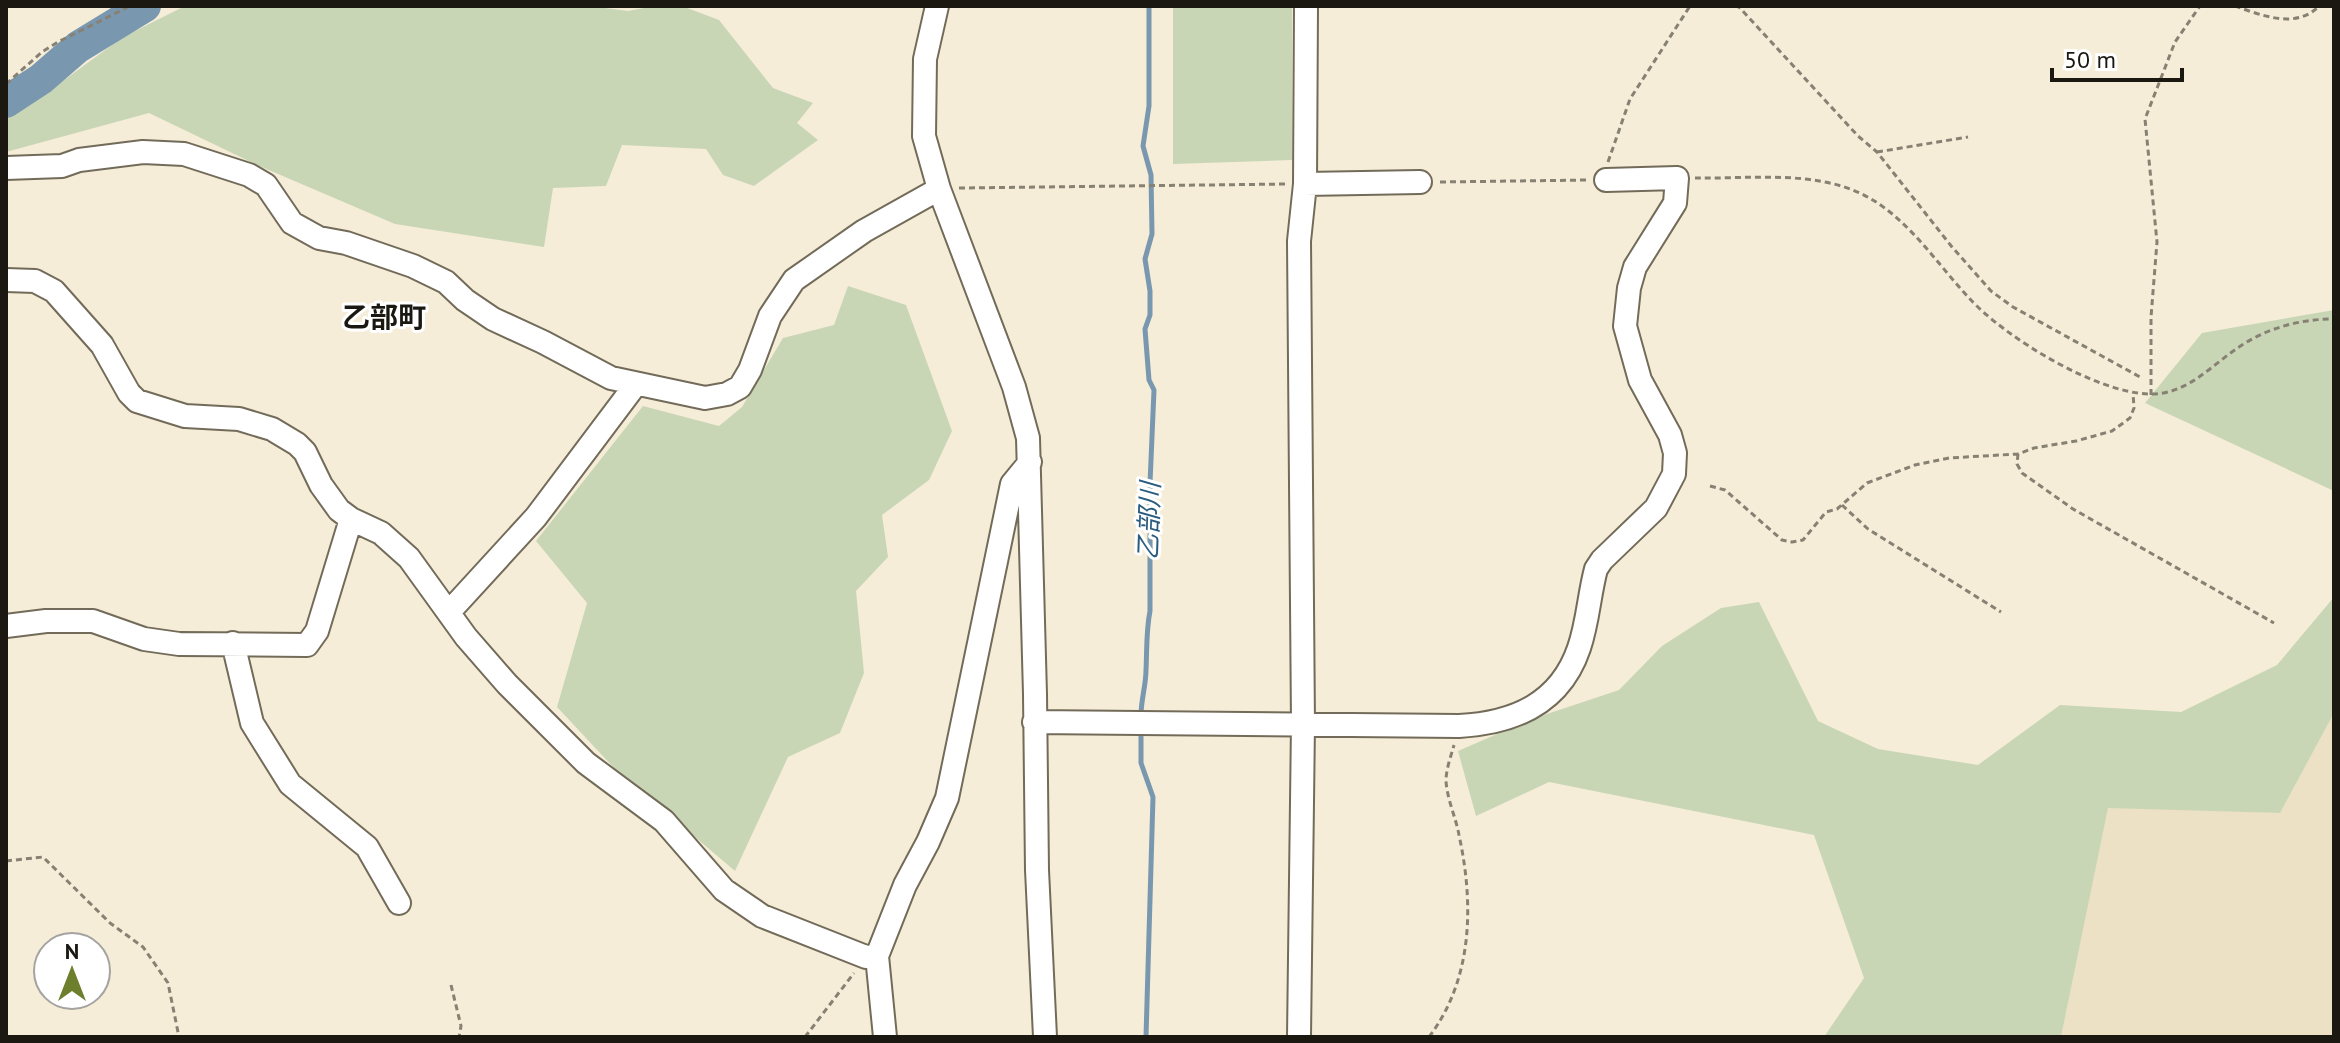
<svg xmlns="http://www.w3.org/2000/svg" width="2340" height="1043" font-family="'PT Sans','Noto Sans JP',sans-serif">
<style>
.built{fill:#ece0c5}
.green{fill:#c9d6b6}
.lines{fill:none;stroke-linecap:round;stroke-linejoin:round}
.stream{stroke:#7998b0;stroke-width:5}
.river{stroke:#7998b0;stroke-width:32}
.minor-casing{stroke:#736b59;stroke-width:26}
.path{stroke:#878173;stroke-width:3;stroke-dasharray:6 4;stroke-linecap:butt}
.minor{stroke:#fff;stroke-width:22}
.labels{text-anchor:middle;stroke-width:6;stroke-linejoin:round;paint-order:stroke}
.water-label{font-size:26px;font-style:italic;fill:#2a5c80;stroke:#fff}
.quarter-label{font-size:28px;font-weight:bold;fill:#1b1811;stroke:#fff}
</style>
<rect width="100%" height="100%" fill="#f5edd8"/>
<path class="built" d="M2334,713V1037H2061L2108,807L2280,813Z"/>
<path class="green" d="M185,6H590L628,11L655,6H682L719,20L773,88L813,103L797,123L818,140L754,186L723,175L706,149L622,145L606,186L553,188L544,247L395,224L257,165L149,113L6,152V113L45,94L123,37Z
M1173,6H1292V160L1173,164Z
M848,286L906,305L952,431L929,480L882,515L888,557L856,591L864,673L840,733L788,757L735,871L615,769L557,707L587,603L536,541L643,406L719,426L742,407L783,338L834,325Z
M2334,310V491L2145,403L2202,333Z
M2334,597V713L2280,813L2108,808L2061,1037H1824L1864,978L1814,835L1549,782L1476,816L1458,751L1532,719L1619,690L1662,646L1721,608L1759,602L1818,721L1878,749L1978,765L2060,705L2181,712L2277,665Z"/>
<g class="lines">
<path class="stream" d="M1141,715C1141,700 1146,685 1146,670C1147,650 1146,631 1150,611V483L1154,390L1149,380L1145,329L1150,315V291L1145,259L1152,234L1151,175L1143,146L1149,106V6
M1141,729V763L1153,797L1146,1037"/>
<path class="river" d="M6,102L41,79L78,47L145,6"/>
<g class="minor-casing">
<path id="minor" d="M937,6L925,59L924,136L939,189L1014,387L1028,438L1035,694L1037,870L1045,1037
M6,168L62,166L79,160L143,152L184,154L249,175L266,185L292,223L319,238L346,243L413,266L446,282L465,300L493,319L543,342L611,378L705,398L727,394L740,387L750,370L770,316L794,280L864,231L939,189
M1305,184L1420,182
M6,280L35,281L54,291L102,345L129,393L137,401L185,416L239,419L272,429L297,444L305,452L321,485L339,510L351,519L381,533L409,558L466,637L507,684L586,763L664,821L724,890L762,916L866,957L877,956
M449,612L536,517L636,384
M6,626L46,621H93L144,639L179,644L307,645L317,631L351,519
M233,643L252,723L290,784L367,847L399,903
M1034,722L1459,726C1514,723 1560,704 1579,648C1588,622 1589,595 1596,569L1602,560L1656,508L1674,474L1675,453L1670,435L1640,380L1625,326L1629,288L1635,267L1675,203L1677,178L1606,180
M885,1037L877,956L905,885L928,842L947,798L1012,484L1030,462
M1299,1037L1303,724L1299,241L1305,184L1306,6"/>
</g>
<path class="path" d="M1735,6L1739,7L1858,136L1877,152L1952,247L1991,291L2013,307L2140,377
M2235,6C2261,15 2296,30 2319,6
M6,84L42,52L58,42L130,6
M1877,152L1968,137
M1608,162L1630,99L1690,6
M1695,178C1749,179 1812,170 1862,194C1908,217 1936,263 1970,299C2006,338 2095,392 2148,394C2187,396 2212,364 2242,345C2270,327 2302,319 2334,319
M1440,182L1588,180
M959,188L1287,184
M2151,395V317L2157,242L2145,119L2175,42L2200,6
M2018,454L2017,464L2022,473L2073,509L2274,623
M1710,486L1725,490L1782,540L1792,542L1803,540L1826,512L1837,509L1867,483L1915,465L1949,458L2018,454L2034,448L2076,441L2112,431L2130,418L2134,408L2133,393
M1842,505L1868,529L2001,612
M6,861L43,857L110,923L143,947L168,983L179,1037
M451,985L461,1026L459,1037
M805,1037L854,973
M1429,1037C1473,979 1474,904 1459,835C1456,818 1447,799 1446,781C1446,769 1451,756 1454,745"/>
<use href="#minor" class="minor"/>
</g>
<g class="labels">
<g class="water-label">
<text transform="translate(1149 521) rotate(-88)" y="9">乙部川</text>
</g>
<g class="quarter-label">
<text x="384" y="327">乙部町</text>
</g>
</g>
<rect width="2340" height="1043" fill="none" stroke="#1b1811" stroke-width="16"/>
<g transform="translate(72 971)"><circle r="38" fill="#ffffff" stroke="#a4a3a0" stroke-width="2"/>
<path d="M0-6L14 30L0 20L-14 30Z" fill="#6d7e2d"/>
<text y="-12" font-size="22" font-weight="bold" text-anchor="middle" fill="#1b1811">N</text>
</g>
<path d="M2052 68v12h130v-12" fill="none" stroke="#1b1811" stroke-width="4"/>
<text x="2064" y="68" font-size="24" fill="#1b1811" stroke="#ffffff" stroke-width="6" paint-order="stroke">50 m</text>
</svg>
